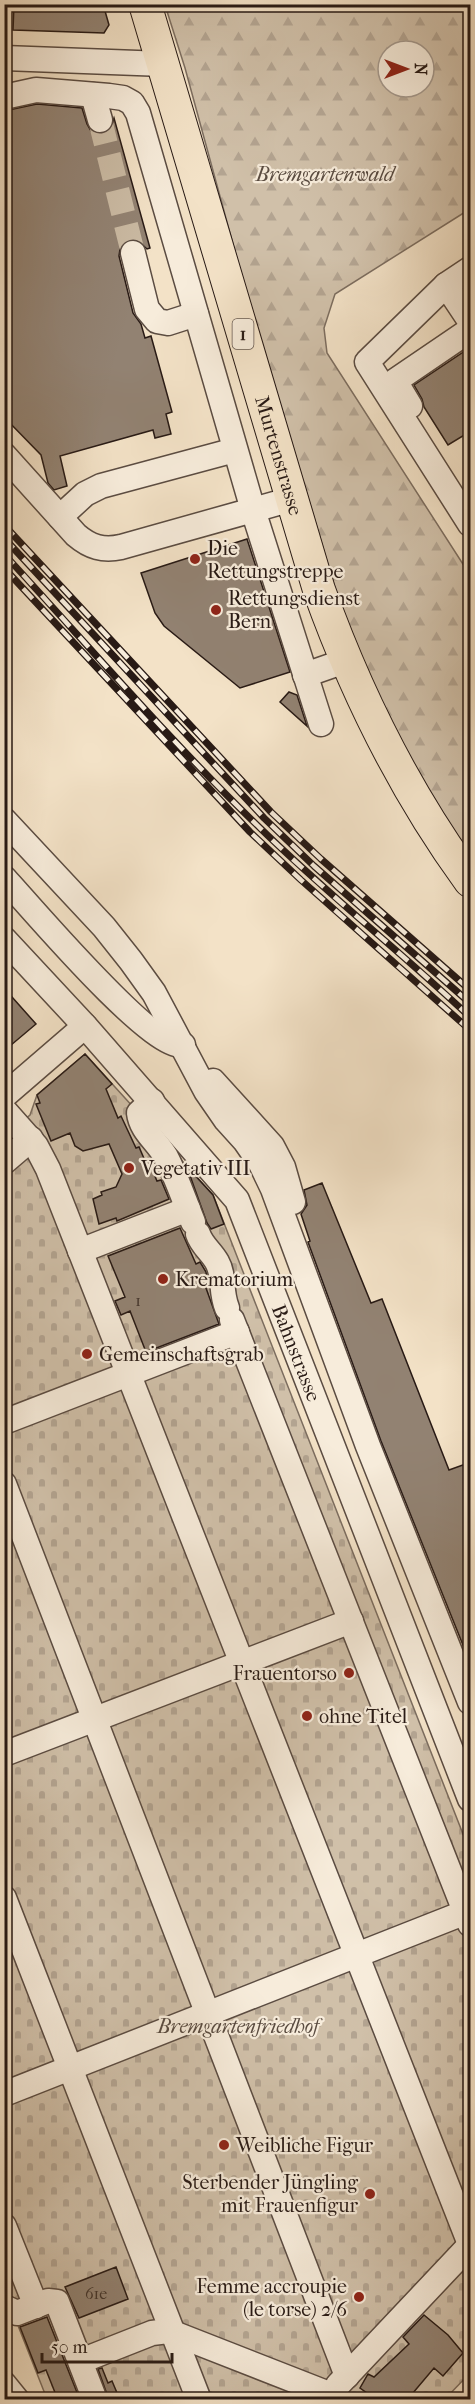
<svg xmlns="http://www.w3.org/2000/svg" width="475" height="2404" font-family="'IM FELL French Canon',serif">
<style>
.forest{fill:url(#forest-firs);stroke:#7c6d5f;stroke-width:1.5;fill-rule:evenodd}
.cemetery{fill:url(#cemetery-stones);stroke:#7c6d5f;stroke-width:1.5}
.building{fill:#928272;stroke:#281a15;stroke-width:1.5}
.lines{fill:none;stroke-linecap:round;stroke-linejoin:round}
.minor-tunnel{stroke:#cabaa3;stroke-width:24;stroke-dasharray:24 12;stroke-linecap:butt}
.minor-casing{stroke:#5b4c42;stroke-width:27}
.major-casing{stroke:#281a15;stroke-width:34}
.minor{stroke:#f7ecdb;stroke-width:24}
.major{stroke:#f3e2c7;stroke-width:32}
.rail-casing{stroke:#281a15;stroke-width:7}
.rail{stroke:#f7ecdb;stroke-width:4.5;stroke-dasharray:14;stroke-linecap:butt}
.poi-dot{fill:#8f2418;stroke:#f7ecdb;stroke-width:2}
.labels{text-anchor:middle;stroke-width:4.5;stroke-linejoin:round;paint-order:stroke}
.number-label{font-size:16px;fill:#42342c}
.shield{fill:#f7ecdb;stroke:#665950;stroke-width:1.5}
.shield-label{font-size:18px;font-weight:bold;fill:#281a15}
.park-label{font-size:20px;font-style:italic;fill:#5a4c41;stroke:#f7ecdb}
.street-label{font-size:20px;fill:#281a15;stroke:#f7ecdb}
.poi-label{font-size:20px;fill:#281a15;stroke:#f7ecdb;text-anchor:start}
</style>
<defs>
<pattern id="forest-firs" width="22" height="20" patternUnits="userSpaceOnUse" patternTransform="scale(1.5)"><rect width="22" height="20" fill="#d0c0a9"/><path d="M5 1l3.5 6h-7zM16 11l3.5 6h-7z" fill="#b3a491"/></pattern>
<pattern id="cemetery-stones" width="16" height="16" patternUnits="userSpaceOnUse" patternTransform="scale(1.5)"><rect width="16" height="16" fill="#d0c0a9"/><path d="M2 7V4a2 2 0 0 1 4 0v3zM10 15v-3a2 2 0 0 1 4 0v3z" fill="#b3a491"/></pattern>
</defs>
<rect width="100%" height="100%" fill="#f3e2c7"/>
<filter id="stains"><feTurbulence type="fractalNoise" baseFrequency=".00333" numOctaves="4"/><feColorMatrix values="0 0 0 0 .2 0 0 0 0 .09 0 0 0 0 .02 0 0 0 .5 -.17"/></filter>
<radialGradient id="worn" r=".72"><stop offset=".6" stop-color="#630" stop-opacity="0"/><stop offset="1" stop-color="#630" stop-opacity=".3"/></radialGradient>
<path class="forest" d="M165,5H470V209L335,294L324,328L327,353L470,575V857L438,808L384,711L338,598L239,266L185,68ZM388,51H424V87H388Z"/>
<path class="cemetery" d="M85,1054L213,1195L470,1852V2279L467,2283L470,2286V2373L445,2399H47L4,2290V1136L30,1115L37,1095Z"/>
<path class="building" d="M14,4H103L109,25L104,33L13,30Z
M37,104L82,108L87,124L91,131L97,134L110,130L114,118L150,248L147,249L137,240L129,239L120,249L119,256L133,313L141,324L145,338L151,336L172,412L166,414L171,434L155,438L153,430L60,456L67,486L54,490L48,483L41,455L4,417V111Z
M471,347V431L448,445L424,407L422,399L414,385Z
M247,539L290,672L240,688L164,626L155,613L141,573Z
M289,692L297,695L307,726L280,702Z
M4,988L36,1024L4,1051Z
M85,1054L112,1084L106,1089L118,1118L121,1116L136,1148L139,1147L146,1163L149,1162L157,1181L161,1180L169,1199L117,1221L116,1218L99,1224L93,1199L102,1195L101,1192L116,1187L122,1174L109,1144L83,1151L75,1146L70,1133L51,1141L36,1104L40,1103L37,1095Z
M188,1170H190L213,1195L224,1224L211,1229L207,1223Z
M322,1183L371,1303L382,1299L449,1470L471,1462V1665L381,1441L308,1242L310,1241L301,1214L307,1205L304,1190Z
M180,1228L196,1264L200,1262L206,1272L208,1287L206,1288L219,1324L146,1352L130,1311L121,1315L115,1301L125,1297L108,1256Z
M116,2267L128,2299L79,2318L65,2287Z
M424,2315L448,2335L463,2353L443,2376L434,2368L407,2400H377L360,2388L368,2374L374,2377L409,2344L403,2337Z
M47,2317L80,2400H58L46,2370L38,2373L20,2327Z
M102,2368L108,2383L112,2381L120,2400H109L98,2369Z"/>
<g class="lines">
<path class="minor-tunnel" d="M100,120L133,253"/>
<g class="minor-casing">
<g id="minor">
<path d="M4,58L164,64"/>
<path d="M93,95L100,120"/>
<path d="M4,97L36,90L109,96L123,98L132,103L138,113L253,510L321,724"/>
<path d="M133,253L147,309L157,321L168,323L196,314"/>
<path d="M446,285L470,269"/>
<path d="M470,321L446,285L367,362L470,524"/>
<path d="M410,406L395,381L470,330"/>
<path d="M4,455L76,535C90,547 103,551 121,547L292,499"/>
<path d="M60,517L85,494L101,486L235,450"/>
<path d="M305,675L345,661"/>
<path d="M4,820L104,927L131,961L154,993L206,1091L226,1120L245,1141L261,1164L273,1189L368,1446L470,1702"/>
<path d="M4,878C30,906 151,1050 183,1045"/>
<path id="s1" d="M4,939L85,1026L237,1200L470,1799"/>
<path d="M213,1081L272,1146L283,1167L293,1202"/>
<path d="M4,1096L85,1026"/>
<path d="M152,1101L139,1113C141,1131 157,1141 166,1157C177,1178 184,1200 193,1222"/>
<path d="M4,1110L36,1146L48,1169L470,2244"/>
<path d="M4,1162L31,1139"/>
<path d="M198,1234C202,1246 211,1251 217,1262C225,1276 220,1291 227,1308"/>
<path d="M80,1251L188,1209"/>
<path d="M232,1320L470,1924"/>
<path d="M4,1422L237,1332"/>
<path d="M4,1484L347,2376"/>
<path d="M4,1754L351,1621"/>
<path d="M4,1898L199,2400"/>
<path d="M4,2094L466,1912"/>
<path d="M4,2226L36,2306"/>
<path d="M4,2307L17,2313L48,2301L57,2302L95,2400"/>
<path d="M81,2361L152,2333L168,2331L329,2394"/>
<path d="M4,2384L17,2400"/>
<path d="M338,2385L470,2245"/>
</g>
</g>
<g class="major-casing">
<g id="major">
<path id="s2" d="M145,4L319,590C356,693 405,792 470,881"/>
</g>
</g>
<use href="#minor" class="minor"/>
<use href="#major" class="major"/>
<g class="rail-casing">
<path id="rail" d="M4,525L271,812L321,859L470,990
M4,538L264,818L314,866L470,1003
M4,554C88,645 169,740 258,826C326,893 401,952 470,1017
M4,568L250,832L301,880L470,1030"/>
</g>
<use href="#rail" class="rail"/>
</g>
<g class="poi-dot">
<circle cx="195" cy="559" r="6"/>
<circle cx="216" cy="610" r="6"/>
<circle cx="129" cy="1168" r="6"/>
<circle cx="163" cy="1279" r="6"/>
<circle cx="87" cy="1354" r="6"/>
<circle cx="349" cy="1673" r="6"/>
<circle cx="307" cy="1716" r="6"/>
<circle cx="224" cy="2145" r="6"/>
<circle cx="370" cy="2194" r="6"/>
<circle cx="359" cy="2297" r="6"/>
</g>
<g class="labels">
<g class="number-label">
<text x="138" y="1306">1</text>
<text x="96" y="2299">61e</text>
</g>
<rect class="shield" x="232.5" y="319" width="21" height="30" rx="4.5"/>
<g class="shield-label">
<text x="243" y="340">1</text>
</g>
<g class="park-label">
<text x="325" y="181">Bremgartenwald</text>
<text x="238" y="2033">Bremgartenfriedhof</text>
</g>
<g class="street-label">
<text dy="7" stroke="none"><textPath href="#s2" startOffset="471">Murtenstrasse</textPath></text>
<text dy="7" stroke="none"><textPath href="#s1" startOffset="514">Bahnstrasse</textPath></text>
</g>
<g class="poi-label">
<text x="207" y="555">Die<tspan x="207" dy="23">Rettungstreppe</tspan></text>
<text x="228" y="605">Rettungsdienst<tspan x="228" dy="23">Bern</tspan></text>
<text x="141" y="1175">Vegetativ III</text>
<text x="175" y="1286">Krematorium</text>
<text x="99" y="1361">Gemeinschaftsgrab</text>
<text x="337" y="1680" text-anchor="end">Frauentorso</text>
<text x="319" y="1723">ohne Titel</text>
<text x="236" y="2152">Weibliche Figur</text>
<text x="358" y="2189" text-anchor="end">Sterbender Jüngling<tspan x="358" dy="23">mit Frauenfigur</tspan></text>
<text x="347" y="2293" text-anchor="end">Femme accroupie<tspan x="347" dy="23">(le torse) 2/6</tspan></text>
</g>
</g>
<rect width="475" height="2404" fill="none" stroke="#f3e2c7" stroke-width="24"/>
<rect x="6" y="6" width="463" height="2392" fill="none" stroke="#281a15" stroke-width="3"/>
<rect x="12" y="12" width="451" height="2380" fill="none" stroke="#281a15" stroke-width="1.5"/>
<g transform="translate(406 69) rotate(90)"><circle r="28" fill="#f7ecdb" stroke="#a4988c" stroke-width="1.5"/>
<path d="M0-4.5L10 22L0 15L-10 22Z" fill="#8f2418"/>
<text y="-9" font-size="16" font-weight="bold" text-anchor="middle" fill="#281a15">N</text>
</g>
<path d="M42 2353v9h130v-9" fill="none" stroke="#281a15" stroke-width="3"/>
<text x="51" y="2353" font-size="18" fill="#281a15" stroke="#f7ecdb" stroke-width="4.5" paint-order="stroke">50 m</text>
<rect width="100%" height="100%" filter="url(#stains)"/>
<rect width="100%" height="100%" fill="url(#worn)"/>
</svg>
